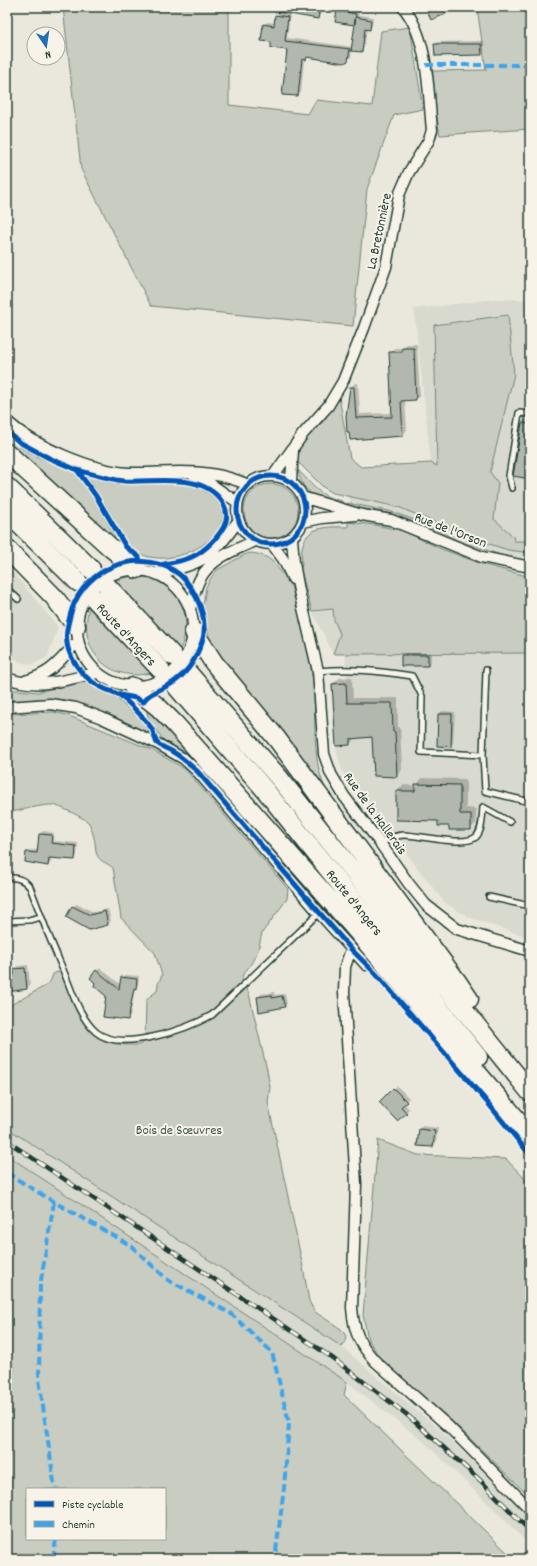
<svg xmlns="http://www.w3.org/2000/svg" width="537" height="1566" font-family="Dekko,sans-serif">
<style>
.built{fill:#d9dacf}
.green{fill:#c8ccc1;stroke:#74847a;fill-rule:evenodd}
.shadow{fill:#0003}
.building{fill:#b2b8ae;stroke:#1f3d34}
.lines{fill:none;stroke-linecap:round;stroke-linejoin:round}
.highway-tunnel{stroke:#c1c6bb;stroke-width:18;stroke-dasharray:18 9;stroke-linecap:butt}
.lane-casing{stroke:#1f3d34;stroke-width:8}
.street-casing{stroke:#1f3d34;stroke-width:13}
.highway-casing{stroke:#1f3d34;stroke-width:21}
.lane{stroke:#f7f3e8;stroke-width:5}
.street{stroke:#f7f3e8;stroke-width:10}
.highway{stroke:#f7f3e8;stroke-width:18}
.rail-casing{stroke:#1f3d34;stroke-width:4.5}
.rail{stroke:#f7f3e8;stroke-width:3;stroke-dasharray:9;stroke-linecap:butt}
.quiet{stroke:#3da4eb;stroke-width:4;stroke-dasharray:8 4;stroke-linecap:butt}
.cycleway-casing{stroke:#f7f3e8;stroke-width:8}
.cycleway{stroke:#0057b8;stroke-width:5}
.labels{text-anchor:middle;stroke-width:4;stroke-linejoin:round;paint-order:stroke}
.street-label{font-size:14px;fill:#1f3d34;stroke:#f7f3e8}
.park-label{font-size:14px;fill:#415a50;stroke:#f7f3e8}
</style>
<rect width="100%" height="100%" fill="#eae8dd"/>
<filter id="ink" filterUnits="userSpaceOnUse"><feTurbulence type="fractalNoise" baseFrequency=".025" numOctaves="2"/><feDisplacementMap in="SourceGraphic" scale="8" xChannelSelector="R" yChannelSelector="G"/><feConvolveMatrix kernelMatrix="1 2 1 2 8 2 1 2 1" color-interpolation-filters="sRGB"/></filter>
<g filter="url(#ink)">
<path class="built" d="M495,299L530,300V938L468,917L445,903L343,773L336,750L331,682L347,680L345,654H333L312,611L300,568L302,566L300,552L303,542L311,533L322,528L348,527L350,497L361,467L431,463L414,309Z
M7,565L58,627L47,658L31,665L20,662L7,653Z
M7,1128L342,1347L439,1429L481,1468L530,1518V1546L497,1512L424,1442L347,1382L7,1155Z"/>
<path class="green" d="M63,7H229V105L308,114L316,100L372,106L381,31L410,27L423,109L394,115L367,189L353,326L151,306L81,169Z
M477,7H530V129L440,135L429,73L434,71L486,70Z
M508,315L514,374L490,472L498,483L494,519L513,536L514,541H530V553L508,550L480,541L398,507L333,493L323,487L297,461L300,448L313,429L323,422L339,397L350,458L361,467L431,463L437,466L434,325Z
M18,446L38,457L75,472L91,494L122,549L13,450Z
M298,470C314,486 318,496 342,501V504C320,500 302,495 298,470Z
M86,475C97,479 109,483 121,484C146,486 176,478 200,489C267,520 168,585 128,546C120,538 116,523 111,514C103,500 95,488 86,475Z
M244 511a27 27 0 1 1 54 0a27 27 0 1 1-54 0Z
M347,503L389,511L418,521L459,541L501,555L530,561V564L510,560L458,543L414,522L389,513L347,506Z
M348,522L375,525L404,531L439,548L482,564L530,577V653L333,654L340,634L334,620L333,609L312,611L300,568L302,566C300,549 302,531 323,528C331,526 340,527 348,527Z
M250,553C265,554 274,560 281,573H286C301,611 311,653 314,694C316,723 312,761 325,787L323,790L211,649L203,605L206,587L211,578L217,570L244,555Z
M134,576C177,578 197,614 179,652L113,582L123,578Z
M89,608L151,673C109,683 77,650 89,608Z
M79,681H88L100,689L113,695L144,723L150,735C120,720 87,701 53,699C38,698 22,701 7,703V689L38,692Z
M146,707L184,745L187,754L163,740L148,717Z
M53,712L67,715L152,750L185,769L288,889L287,899L262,933L258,950L251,964L242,976L249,994L267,1070L270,1087L268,1102L304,1272L309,1301L315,1312L341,1329L346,1336L345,1342L342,1347L7,1128V1007L47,985L51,980L53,974L57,972L61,973C75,993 80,1032 105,1041C115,1045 128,1045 139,1045L143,1043L145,1039L146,1002L148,998L157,991L158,984L162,975L155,953L121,918L113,868C108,863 100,862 97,855C95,851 96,847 95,843C95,840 90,824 89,823C85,818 59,806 53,805C45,804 17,811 7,813V714Z
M378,1140L418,1155L506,1159L530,1184V1497L451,1420L380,1358L368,1339L363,1315Z
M7,1155L347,1382L344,1395L514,1559H7ZM27,1489H165V1539H27Z"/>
<path class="shadow" d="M283,7H322L320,15L317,18L290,13L287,38L353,47L356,22L354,24L338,11L341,8L359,11L358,17L360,15L373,17L372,26L369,29H367L364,48L361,51L352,50L351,57L348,60L308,56L306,59H304L301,93L298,95L289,49L272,41L264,25L267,22L275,23L276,16L279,13H281Z
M433,7H444L446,12L445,13L428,11Z
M484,41V52L481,54L435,45L438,42Z
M407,344H417L420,395L416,399H405L407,430L402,435L351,439V387L355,383H358L360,414L392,413L390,353L395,348H404Z
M527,418L530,419V478L522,423Z
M7,600L10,607L7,611Z
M405,653H431V662L428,665L402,656Z
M352,677L353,698H398V727H400L402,770L396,776L372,736L355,738L350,744L333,684L339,678Z
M442,711L455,712L453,743L450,746L439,714Z
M422,778L466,779V808L476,809V823L470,829L450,825L439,820L397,791L403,785L416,786Z
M43,831L54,833L53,841L78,843L77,856L74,859L51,857V862L48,865L27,853L30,850H38L40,834Z
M76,904L94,912L108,909L111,921L108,924L89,929L73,907Z
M28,965L30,985L27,988L7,991V973L15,972V969L18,966Z
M100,968L121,985L122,978L125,975L139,976L138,985L135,988L130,1016L127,1019L107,996L97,971Z
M274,992L275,995L285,994L287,1004L284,1007L258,997L261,994Z
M397,1086L409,1098L404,1103L409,1109L397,1120L380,1102Z
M422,1126L438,1128L436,1143L433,1146L419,1129Z"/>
<path class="building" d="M279,7H320L318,19L278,12Z
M435,7H443L446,14L431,20L427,11Z
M337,10L356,14L354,25L335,22Z
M275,15L288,17L285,41L350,49L348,61L344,63L307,57L306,60L302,59L298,96L282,95L287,50L271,48V42L261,41L263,24L274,26Z
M356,17L371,20L370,30L365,29L362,52L351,51Z
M434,44H481L482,55L435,56Z
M402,348H414L416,400L401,401L403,436L350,440L349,432H347L346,416L350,387H354L356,418L392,417L389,352H402Z
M522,423L530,424V479L513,476Z
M401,655H428V666H401Z
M346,683L347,703H392L393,732H395L397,777L374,776L372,737L350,739V745L336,746L332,684Z
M438,714H452L451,747L437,746Z
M415,784L460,785V814H471V830H449V826H438V821L396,820V791H415Z
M39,834L52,835L51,843L76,846L75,860L49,858L48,866L25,862L26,852L37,853Z
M72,906L90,915L105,911L108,925L89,930L66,917Z
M25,968L27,989L7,992V975H14V969Z
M96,970L119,989L121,977L137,979L136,989L134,988L128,1020L103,1017L106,996L94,986L95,983L90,978Z
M272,995V998L282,996L285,1007L259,1012L257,997Z
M393,1088L407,1102L401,1107L407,1113L397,1121L379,1102Z
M419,1129L435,1131L433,1147L417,1146Z"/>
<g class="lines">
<path class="highway-tunnel" d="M91,569L107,586
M173,656L189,674
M160,669L176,686"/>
<g class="lane-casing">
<path id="lane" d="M512,488L509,476L519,413L530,414
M7,589L18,599
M318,671C351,668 379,671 412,676L422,696L421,752L483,755L485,791L530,802
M483,755L486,670
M380,843C388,839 395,835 404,835C420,835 464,847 476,837C483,830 482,816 483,807L510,822
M7,878C17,877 24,879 30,887C41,917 53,947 66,977C73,995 81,1019 96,1032C121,1053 187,1029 212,1015L319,913
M489,897L530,906
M7,921L29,920L41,917"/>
</g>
<g class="street-casing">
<path id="street" d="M7,421C33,446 93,471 129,473C156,474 184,469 211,474C224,476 237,480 249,485
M193,474L208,482L237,502
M237 510a34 34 0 1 1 68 0a34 34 0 1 1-68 0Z
M273,476L303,434L328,406L343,381L364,328L386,267L399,195L409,172L429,140L432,130C428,92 429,38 403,7
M291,481L293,450
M302,497L362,515L391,520L482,557L530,567
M303,522L322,518L356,515
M292,538L294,563L299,591L318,671L324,754L331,774L344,796L380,843L409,884L426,905L457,929L530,951
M272,544L283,559L293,579
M77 628a58 58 0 1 1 116 0a58 58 0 1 1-116 0Z
M158,573C202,565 213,557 238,521
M190,609C193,599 195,588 200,579C211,558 235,550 255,541
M7,678C40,690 64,680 96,673
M25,681C53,673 59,661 78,641
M7,707L50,704L76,708L102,718L158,744L184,759L197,771L319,913L366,965
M351,949L345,967L344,992L356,1184L352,1308C354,1332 359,1344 376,1362L448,1426L530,1509"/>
</g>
<g class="highway-casing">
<path id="highway" d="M7,453L110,547L137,569
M7,487L91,569
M7,512L78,582
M7,549L54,597L76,626
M107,586L173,656
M94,598L160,669
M194,632L214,663L277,739L456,980L469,999
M189,674L280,779L417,952L530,1092
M176,686L266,791L478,1057
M133,687L158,707L174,723L351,924L530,1135"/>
</g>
<use href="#lane" class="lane"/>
<use href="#street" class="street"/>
<use href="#highway" class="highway"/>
<g class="rail-casing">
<path id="rail" d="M7,1141L331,1357L406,1414L481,1481L530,1531"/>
</g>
<use href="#rail" class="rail"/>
<path class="quiet" d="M426,65H530
M7,1173L54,1202L130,1245L168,1280L230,1313L272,1352L289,1423L284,1488L275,1559
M54,1202L40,1286L39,1379L55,1489
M53,1559L56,1539"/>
<g class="cycleway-casing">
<path id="cycleway" d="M7,431L19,442L49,458L77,470L96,496L126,547L139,557L140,561
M77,470C92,474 108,479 124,481C155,483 203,471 223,503C228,512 228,520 223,528C215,541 201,555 186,559C178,562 169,563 160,565
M237 510a34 34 0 1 1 68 0a34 34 0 1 1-68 0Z
M120,695L136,698L143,702C149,693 156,692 165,687C178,681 188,671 195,658C198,651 204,640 204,633C206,611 192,581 173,570C135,549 86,568 72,609C67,626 63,640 71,656C78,671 89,682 105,689C110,691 117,693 121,696C132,706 144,717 152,729C154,733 155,740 157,743C161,747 169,749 173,752C182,757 189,764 197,771L351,949L376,974L487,1102L530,1155"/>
</g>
<use href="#cycleway" class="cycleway"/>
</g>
</g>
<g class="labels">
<g class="street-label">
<text transform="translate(378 231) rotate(-78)" y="5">La Bretonnière</text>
<text transform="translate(451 529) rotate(21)" y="5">Rue de l'Orson</text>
<text transform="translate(127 634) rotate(47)" y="5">Route d'Angers</text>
<text transform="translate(376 813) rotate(54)" y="5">Rue de la Hallerais</text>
<text transform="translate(355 902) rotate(51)" y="5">Route d'Angers</text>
</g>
<g class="park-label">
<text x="179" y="1134">Bois de Sœuvres</text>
</g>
</g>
<rect width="537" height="1566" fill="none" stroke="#f7f3e8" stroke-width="24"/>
<rect x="12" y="12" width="513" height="1542" fill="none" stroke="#1f3d34" stroke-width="1.5" filter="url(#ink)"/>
<rect x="26" y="1488" width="140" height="52" fill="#f7f3e8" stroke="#a1aaa0"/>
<rect x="34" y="1501" width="20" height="6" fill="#0057b8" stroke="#a1aaa0"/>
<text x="62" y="1508" font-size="12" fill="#1f3d34">Piste cyclable</text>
<rect x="34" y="1521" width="20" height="6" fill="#3da4eb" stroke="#a1aaa0"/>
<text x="62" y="1528" font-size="12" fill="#1f3d34">Chemin</text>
<g transform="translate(46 46) rotate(167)"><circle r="19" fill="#f7f3e8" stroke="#a1aaa0"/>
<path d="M0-3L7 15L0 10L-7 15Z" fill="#1f6fb2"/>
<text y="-6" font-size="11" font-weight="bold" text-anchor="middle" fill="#1f3d34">N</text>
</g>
</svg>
